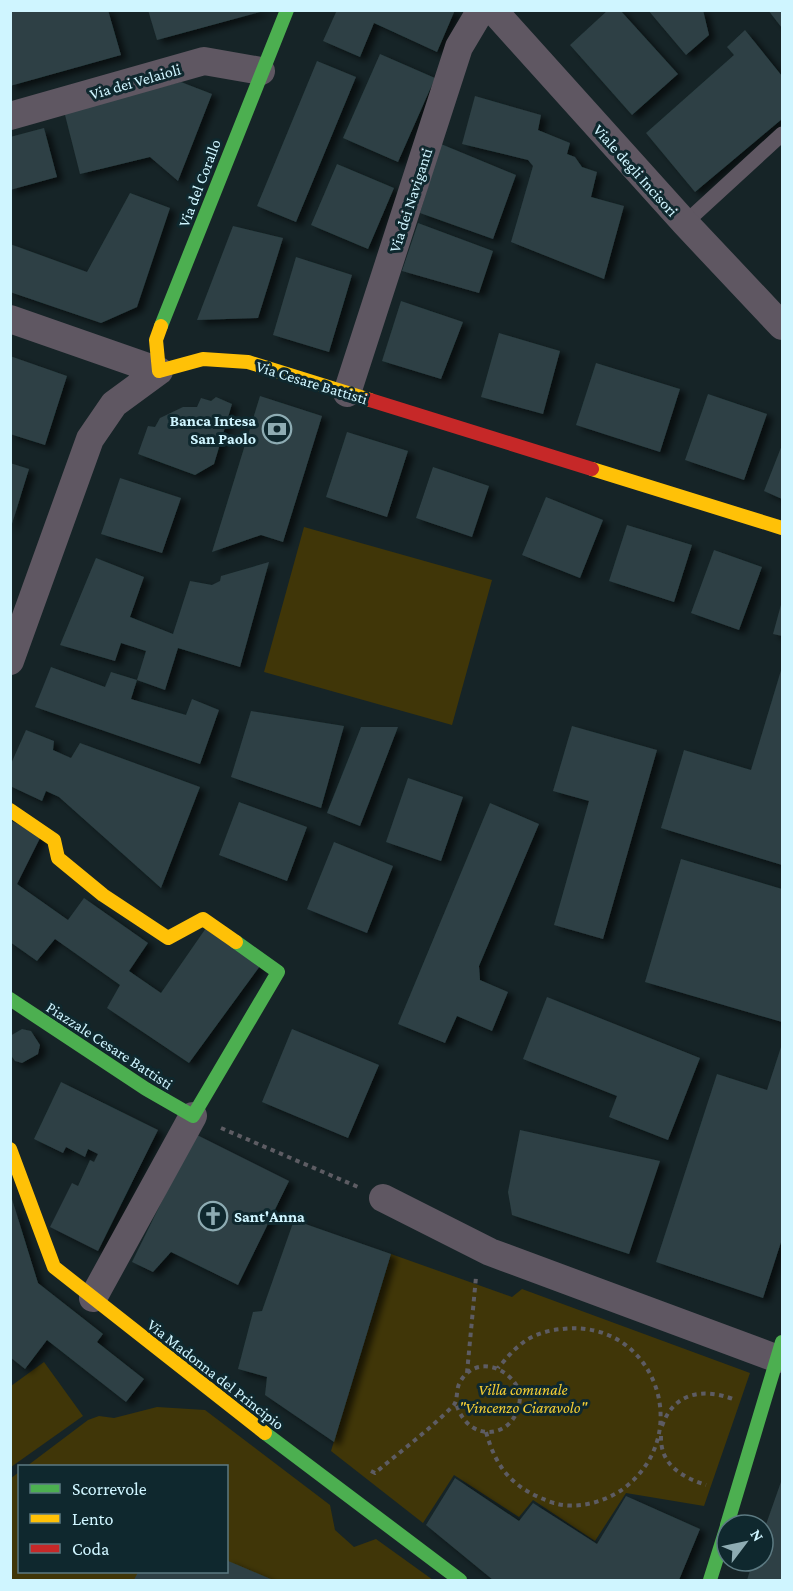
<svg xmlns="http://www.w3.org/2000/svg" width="793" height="1591" font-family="'Crimson Pro',serif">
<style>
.green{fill:#403608}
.building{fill:#2d4044;filter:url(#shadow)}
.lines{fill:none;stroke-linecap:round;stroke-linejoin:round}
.path{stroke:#5d5c63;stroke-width:4;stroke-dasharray:4.5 4.5;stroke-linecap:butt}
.lane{stroke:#5f5762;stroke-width:15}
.street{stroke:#5f5762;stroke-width:28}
.fast{stroke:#4caf50;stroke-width:14}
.slow{stroke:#ffc107;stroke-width:14}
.jam{stroke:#c62828;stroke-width:14}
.labels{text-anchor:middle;stroke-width:6;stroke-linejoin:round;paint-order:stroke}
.street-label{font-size:16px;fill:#cff5ff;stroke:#0f282e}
.poi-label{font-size:16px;font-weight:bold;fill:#cff5ff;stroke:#0f282e;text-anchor:end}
.park-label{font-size:16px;font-style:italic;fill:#f5cf35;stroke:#0f282e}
</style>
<defs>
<filter id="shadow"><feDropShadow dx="6" dy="4" stdDeviation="3" flood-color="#0009"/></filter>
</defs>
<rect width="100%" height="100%" fill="#162427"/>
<path class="green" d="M304,527L492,580L452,725L264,672Z
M391,1254L512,1297L522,1289L750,1373L704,1506L626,1493L595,1541L533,1500L519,1517L454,1475L423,1523L331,1451Z
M44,1362L83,1416L11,1467V1386Z
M157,1407L205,1410L330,1505L335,1530L354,1547L376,1539L433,1580H11L10,1479L19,1472L20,1572H226V1466H27L88,1420L99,1416L114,1418Z"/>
<path class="building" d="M10,10H108L121,55L10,86Z
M148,10H264V11L157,40Z
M337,10H455L437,52L374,23L360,57L323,41Z
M608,10H620L678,74L632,115L570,45Z
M648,10H703L709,35L686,55Z
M768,10H782V28Z
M745,30L782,76V119L695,192L646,133L734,55L727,47Z
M380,54L435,78L398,162L343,138Z
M317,61L356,77L296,222L257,206Z
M181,82L212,94L178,181L150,157L80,174L64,111Z
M475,96L541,115L538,130L570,143L567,154L575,157L582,167L597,172L591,197L624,206L604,279L511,242L533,166L528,160L462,144Z
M44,128L57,177L10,190V137Z
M441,144L516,175L493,239L420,213Z
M337,164L394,188L368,249L311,225Z
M130,193L170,208L137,307L101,323L10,292V244L87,272Z
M418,223L493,251L479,293L402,271Z
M233,226L283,238L258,318L197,320Z
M296,257L352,275L329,352L273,335Z
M401,301L463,322L441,379L382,361Z
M499,333L560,351L543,414L481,397Z
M10,356L67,376L45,445L10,434Z
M596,363L680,389L660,452L576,425Z
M708,394L767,414L744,480L685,460Z
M260,396L322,416L283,542L261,535L212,552Z
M216,397L232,404L214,464L195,475L138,454L148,426L155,427L160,418L183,407H197L201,398L211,401Z
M347,432L408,451L387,517L326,497Z
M782,445V499L764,491Z
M10,463L29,469L11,527H10Z
M433,467L489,486L472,537L416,518Z
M120,478L181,498L162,553L101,534Z
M546,497L603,520L580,578L522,555Z
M627,525L692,545L674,602L609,581Z
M714,550L762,567L739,630L691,613Z
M96,558L144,577L130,617L173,634L190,581L212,585L220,581L221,576L269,562L240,667L178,648L165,690L137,680L146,651L121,643L115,661L60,645Z
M782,601V636L773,634Z
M51,667L105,687L111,672L137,680L131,699L186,715L192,699L219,710L200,764L35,707Z
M782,667V865L661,828L684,750L751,770Z
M251,711L344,726L321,808L231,777Z
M572,726L657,750L603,939L554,925L589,801L553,791Z
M361,727H398L360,826L327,813Z
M26,730L54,741L53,750L71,758L80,743L200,787L161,888L59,797L46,791L42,801L10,786V766Z
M408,778L463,797L441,861L386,842Z
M239,802L307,827L287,881L219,855Z
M490,803L539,824L479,966L480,980L508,992L492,1031L457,1016L445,1043L398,1024Z
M10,820L41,836L17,884L68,920L84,898L148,943L129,971L161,993L206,928L260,966L189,1063L107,1008L120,985L55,939L37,961L10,942Z
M334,842L393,866L367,933L307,909Z
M681,859L782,889V1022L645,982Z
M547,997L700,1058L668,1140L609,1117L617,1096L523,1059Z
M22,1029L31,1031L40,1045L38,1054L22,1063L15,1061L10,1054V1036Z
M292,1029L379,1065L348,1138L262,1102Z
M782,1044V1239L763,1298L656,1262L717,1074L767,1090Z
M61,1082L158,1130L98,1251L50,1227L72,1183L78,1186L90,1160L94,1162L98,1154L88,1149L85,1157L66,1147L63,1153L34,1139Z
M520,1130L660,1161L629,1254L512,1215L508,1192Z
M195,1134L289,1181L238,1285L171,1252L153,1272L132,1262Z
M12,1199L38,1283L103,1334L97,1342L144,1379L126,1402L47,1340L25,1369L10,1357Z
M294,1220L391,1254L334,1442L265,1395L267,1377L238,1369L253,1312L262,1311Z
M455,1478L519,1521L533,1503L597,1544L626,1496L700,1529L679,1580H493L426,1525Z
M782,1479V1580H747L753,1561H763V1533Z
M226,1560L273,1580H134L138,1572H226Z"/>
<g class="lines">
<path class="path" d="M221,1128L358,1187
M467,1373L476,1277
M662,1426C674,1392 703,1388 733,1399
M486,1432C497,1471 515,1490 554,1503C576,1510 605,1502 623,1489C697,1434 654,1318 562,1329C548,1330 531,1335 520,1345C512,1351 505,1360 498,1368
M661,1436C660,1465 682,1477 706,1485
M371,1471L375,1473C401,1451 429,1430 453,1406C458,1401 456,1391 459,1384C474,1354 509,1366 520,1392C522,1438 469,1448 456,1403"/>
<path class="lane" d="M685,223L782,134"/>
<path class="street" d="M493,10L685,223L782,326
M10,116L204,61L261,71
M10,319L159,371
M347,393L459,47L481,10
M10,661L90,439L114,404L159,371
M383,1198L490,1252L778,1359
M93,1298L193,1116"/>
<path class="fast" d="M161,326L287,10
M10,999L146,1089L193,1116L278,972L236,942
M265,1433L460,1580
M727,1525L782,1342
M710,1580L727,1526"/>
<path class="slow" d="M161,326L156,340L159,371L203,359L248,362L370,400
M592,469L782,528
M10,810L54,840L58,858L103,895L168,938L203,919L236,942
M10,1149L54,1267L265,1433"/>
<path class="jam" d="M370,400L592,469"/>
</g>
<defs>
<g id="bank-ring" transform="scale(1.5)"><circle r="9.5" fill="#0f282e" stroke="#8eacb3" stroke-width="1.5"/><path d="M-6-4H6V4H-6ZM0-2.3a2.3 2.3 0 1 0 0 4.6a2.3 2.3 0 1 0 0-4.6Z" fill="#8eacb3"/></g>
<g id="church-ring" transform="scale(1.5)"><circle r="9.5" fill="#0f282e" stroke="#8eacb3" stroke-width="1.5"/><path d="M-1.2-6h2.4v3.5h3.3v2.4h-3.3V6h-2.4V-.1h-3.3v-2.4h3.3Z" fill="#8eacb3"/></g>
</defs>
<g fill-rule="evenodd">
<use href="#bank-ring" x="277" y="429"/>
<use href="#church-ring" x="213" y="1216"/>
</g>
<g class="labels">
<g class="street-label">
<text transform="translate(135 81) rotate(-16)" y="6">Via dei Velaioli</text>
<text transform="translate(636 170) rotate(48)" y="6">Viale degli Incisori</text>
<text transform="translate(199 183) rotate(-69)" y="6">Via del Corallo</text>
<text transform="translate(410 200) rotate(-72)" y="6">Via dei Naviganti</text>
<text transform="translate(312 382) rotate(17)" y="6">Via Cesare Battisti</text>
<text transform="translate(110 1045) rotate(33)" y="6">Piazzale Cesare Battisti</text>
<text transform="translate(216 1374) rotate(38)" y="6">Via Madonna del Principio</text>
</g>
<g class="poi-label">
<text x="256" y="426">Banca Intesa<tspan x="256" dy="18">San Paolo</tspan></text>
<text x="234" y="1222" text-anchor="start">Sant'Anna</text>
</g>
<g class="park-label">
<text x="523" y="1395">Villa comunale<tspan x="523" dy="18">"Vincenzo Ciaravolo"</tspan></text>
</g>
</g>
<rect width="793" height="1591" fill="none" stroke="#cff5ff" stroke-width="24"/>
<rect x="18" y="1465" width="210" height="108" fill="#0f282e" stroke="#5c7a82" stroke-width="1.5"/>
<rect x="30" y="1484" width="30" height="9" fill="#4caf50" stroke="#5c7a82" stroke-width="1.5"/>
<text x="72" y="1495" font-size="18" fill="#cff5ff">Scorrevole</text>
<rect x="30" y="1514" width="30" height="9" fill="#ffc107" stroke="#5c7a82" stroke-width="1.5"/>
<text x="72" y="1525" font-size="18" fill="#cff5ff">Lento</text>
<rect x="30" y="1544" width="30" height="9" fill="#c62828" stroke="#5c7a82" stroke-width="1.5"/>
<text x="72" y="1555" font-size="18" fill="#cff5ff">Coda</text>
<g transform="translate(745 1543) rotate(58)"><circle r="28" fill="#0f282e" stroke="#5c7a82" stroke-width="1.5"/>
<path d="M0-4.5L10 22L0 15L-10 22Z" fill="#8eacb3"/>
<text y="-9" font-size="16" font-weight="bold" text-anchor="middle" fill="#cff5ff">N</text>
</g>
</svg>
